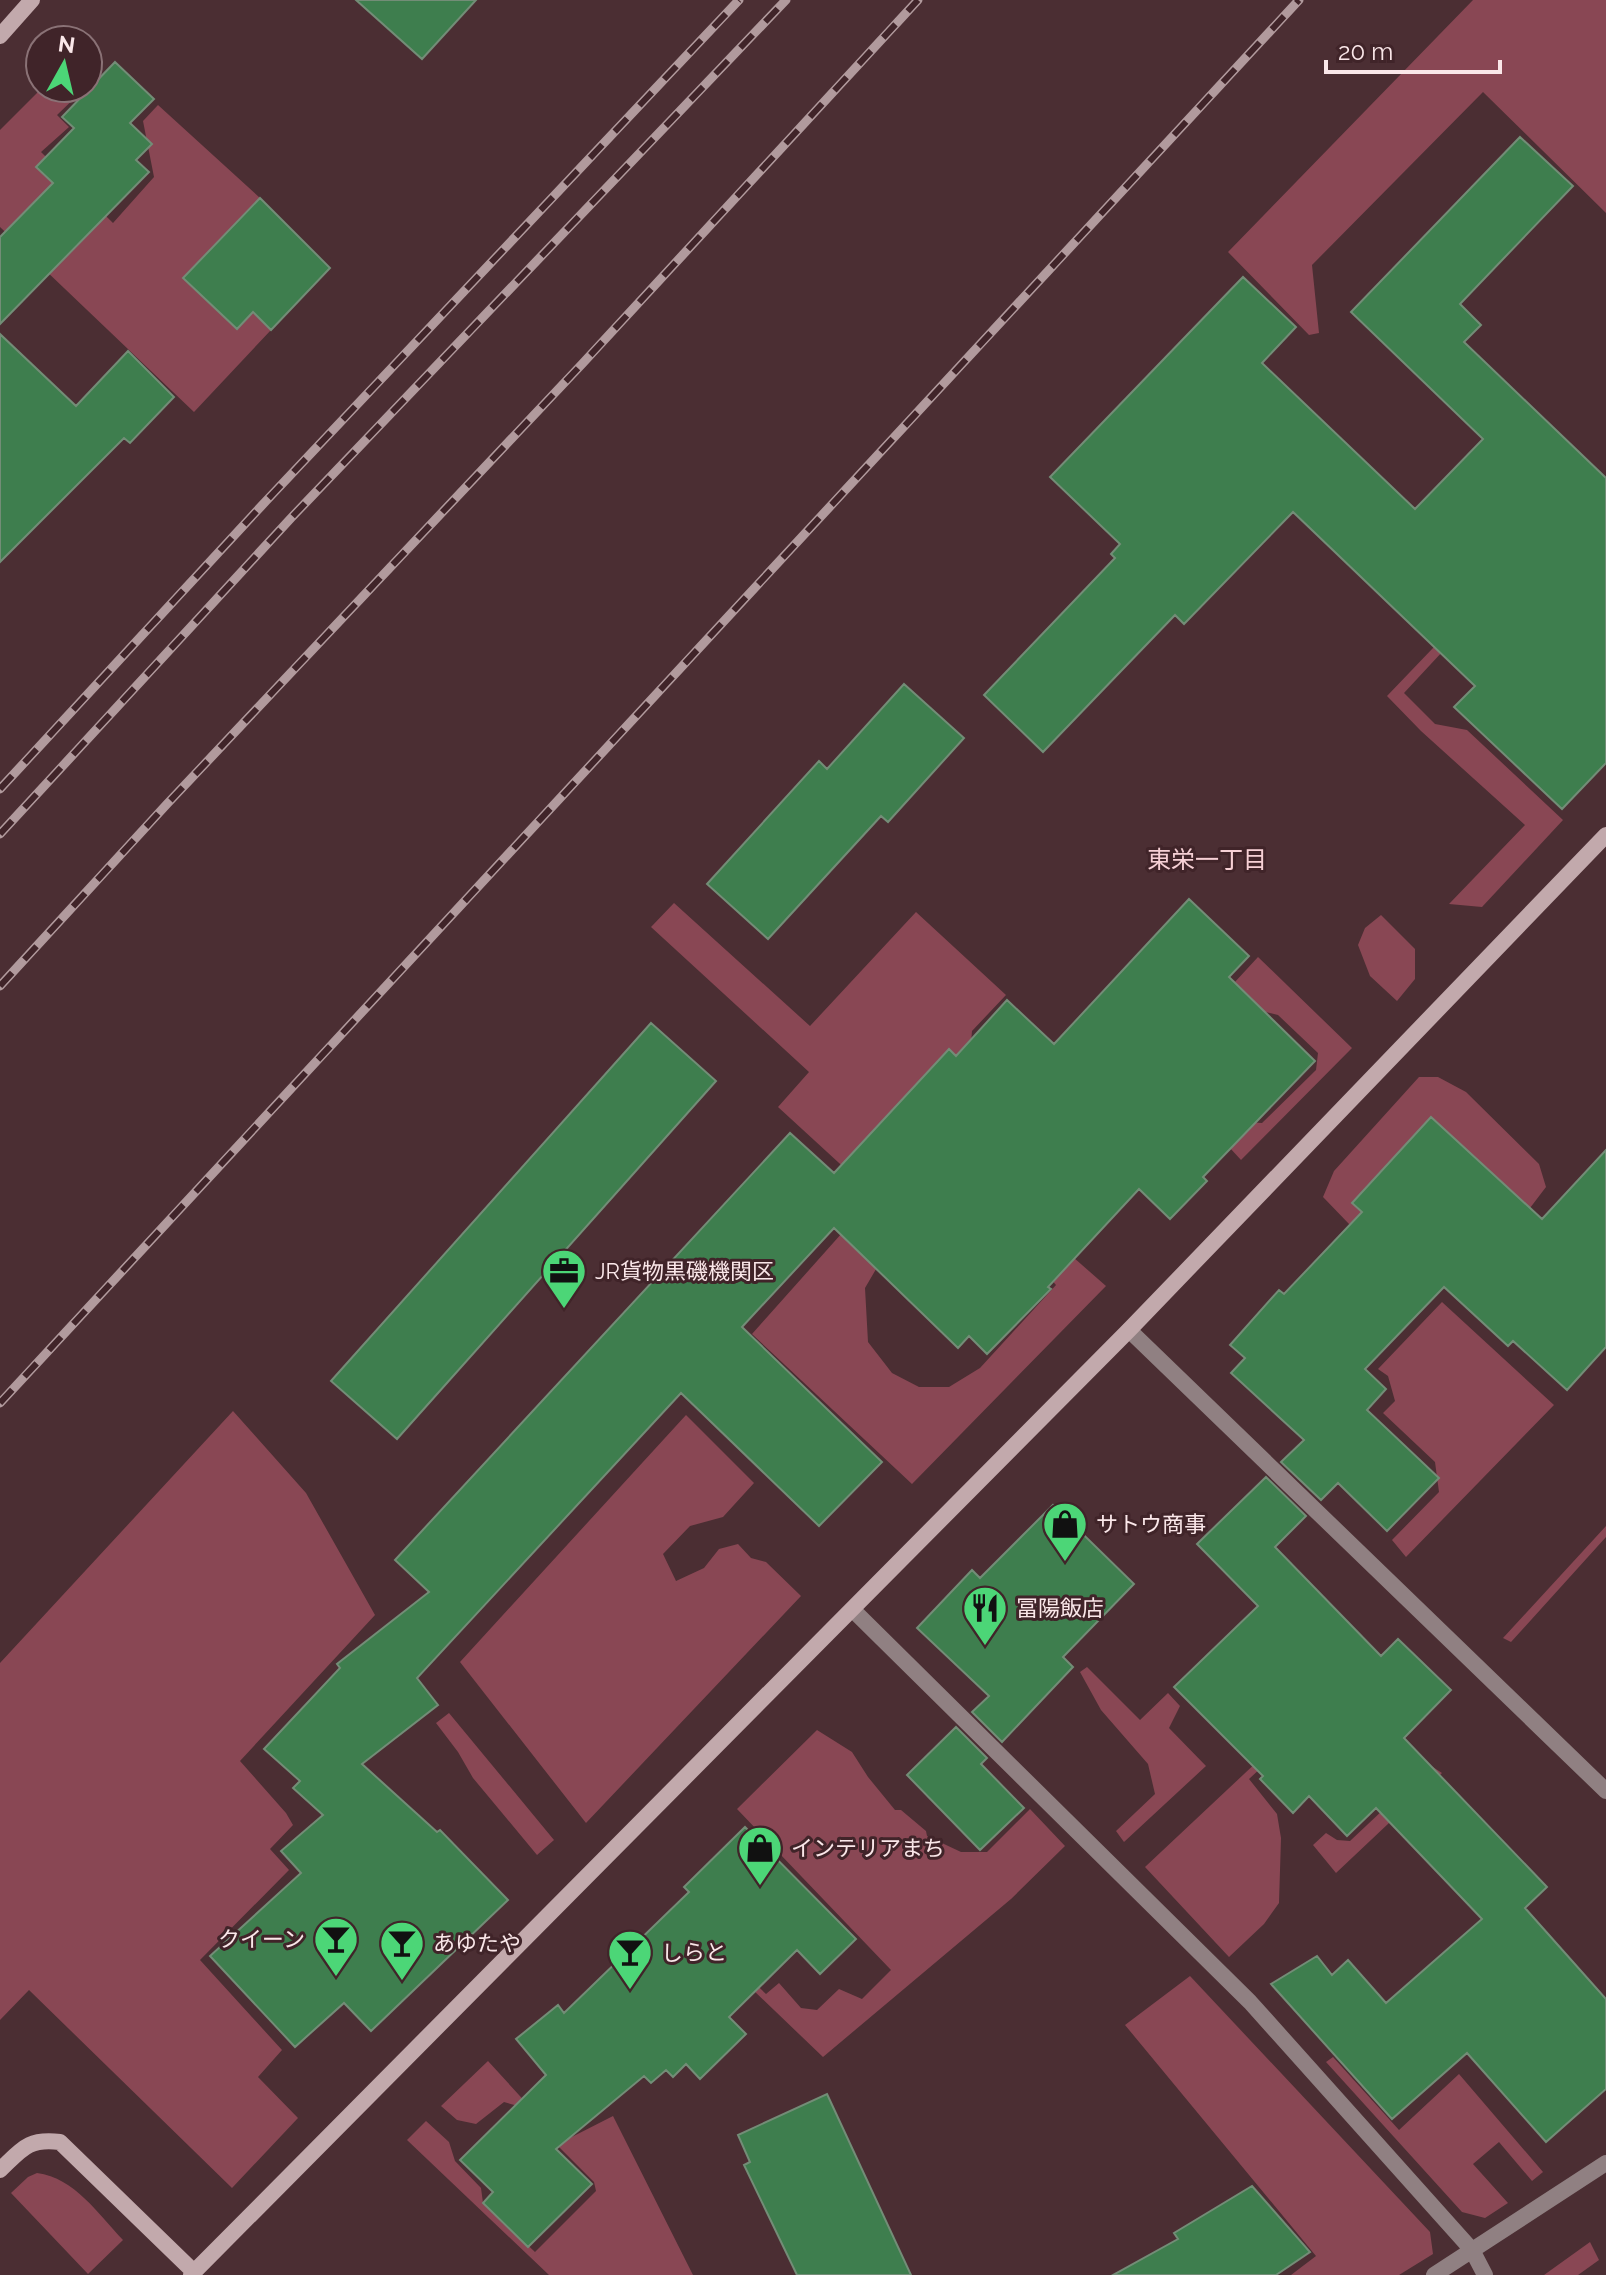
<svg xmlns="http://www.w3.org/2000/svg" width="1606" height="2275" font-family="Raleway,'Noto Sans JP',sans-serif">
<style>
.green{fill:#894754}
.building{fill:#3e7e4e;stroke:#738d77;stroke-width:2}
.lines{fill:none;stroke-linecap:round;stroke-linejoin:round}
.street{stroke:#908082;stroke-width:16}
.secondary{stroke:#c2a9ac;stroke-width:16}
.rail-casing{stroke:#b19a9d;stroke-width:9}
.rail{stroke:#402429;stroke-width:6;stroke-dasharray:18;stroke-linecap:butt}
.labels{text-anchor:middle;stroke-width:6;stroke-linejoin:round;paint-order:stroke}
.poi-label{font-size:22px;fill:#fae7e9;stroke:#402429;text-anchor:start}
.neighbourhood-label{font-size:24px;fill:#f6d0d5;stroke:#402429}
</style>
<rect width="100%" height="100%" fill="#4b2e33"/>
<path class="green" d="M1473,0H1606V213L1483,92L1312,265L1319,333L1309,335L1228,252Z
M42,88H85L57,115L69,127L41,152L113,223L154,177L143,121L158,105L260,198L184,277L221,314L237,298L271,330L194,412L0,227V130Z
M1478,601L1482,609L1404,693L1435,724L1467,730L1563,820L1482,907L1449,904L1525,825L1421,731L1387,696Z
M674,903L810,1026L916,912L1006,995L972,1031L970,1055L879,1264L865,1288L868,1342L892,1373L919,1387H949L980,1368L1056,1285L1041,1268L1057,1243L1106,1286L912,1484L752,1334L875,1196L778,1107L809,1072L651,927Z
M1381,915L1415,949V979L1397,1001L1370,976L1358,945L1365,928Z
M1258,957L1352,1048L1241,1160L1218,1135L1244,1122L1262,1123L1316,1070L1318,1053L1278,1015L1257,1010L1151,1073Z
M1419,1077H1438L1466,1092L1539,1164L1546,1187L1530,1208L1431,1118L1352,1203L1427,1271L1350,1225L1323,1197L1334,1171Z
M1442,1302L1554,1405L1406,1557L1392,1540L1439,1492L1435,1462L1383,1413L1395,1401L1388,1376L1378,1369Z
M233,1411L306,1493L375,1615L240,1761L286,1813L293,1825L270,1849L289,1870L200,1960L282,2050L258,2077L298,2118L232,2188L29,1990L0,2020V1663Z
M686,1415L754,1483L723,1517L690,1526L663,1554L676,1581L704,1568L719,1549L738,1544L751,1558L766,1562L801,1596L586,1823L460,1662Z
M1606,1526V1537L1511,1642L1503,1638Z
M1087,1667L1140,1720L1168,1693L1180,1706L1169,1728L1206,1766L1124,1842L1116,1831L1155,1794L1148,1764L1101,1710L1080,1672Z
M1326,1697L1442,1773L1336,1873L1313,1845L1326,1833L1337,1840L1350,1841L1401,1793L1274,1756L1249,1779L1277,1814L1281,1838L1279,1903L1264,1924L1229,1957L1145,1867Z
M449,1713L554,1840L537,1855L473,1778L458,1752L436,1723Z
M817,1730L852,1752L868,1777L895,1810H901L926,1831L927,1836L961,1852H987L1030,1809L1065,1846L1011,1899L823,2057L706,1945L710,1940L766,1994L779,1983L801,2008L817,2010L839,1989L862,1999L891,1970L737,1809Z
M1190,1976L1430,2232L1433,2254L1399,2275H1291L1316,2256L1125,2025Z
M1333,2057L1399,2130L1459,2074L1543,2172L1532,2181L1499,2142L1473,2164L1508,2203L1485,2218L1462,2212L1326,2062Z
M488,2061L562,2142L613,2116L693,2275H549L407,2140L426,2121L449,2142L455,2161L481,2188L483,2203L535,2252L596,2191L594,2182L518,2106L504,2102L476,2124L457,2120L441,2106Z
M37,2173C75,2178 98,2214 123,2240L88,2274L11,2193L28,2177Z
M1590,2242L1599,2260L1578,2275H1544Z"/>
<path class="building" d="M356,0H476L422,59Z
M115,62L154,99L130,123L152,144L136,160L149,172L0,324V237L53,183L36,167L74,128L62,117Z
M1520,137L1573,186L1460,304L1481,325L1464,342L1606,478V763L1562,809L1454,707L1475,686L1293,512L1184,624L1175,615L1043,752L984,695L1115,558L1111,554L1120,544L1050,477L1243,277L1296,327L1262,363L1415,509L1483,439L1351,312Z
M260,198L330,268L271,330L253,312L237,329L183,278Z
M0,334L76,406L128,351L174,397L130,443L124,438L0,562Z
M904,684L964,738L888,822L881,816L768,939L707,884L819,761L827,769Z
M1189,899L1249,956L1229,977L1315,1061L1203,1177L1207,1181L1170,1219L1139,1189L1048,1287L1051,1289L987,1354L969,1336L958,1348L834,1228L742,1327L882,1462L819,1526L681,1393L417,1678L438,1705L362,1764L437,1832L440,1830L508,1900L371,2031L344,2003L295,2047L210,1956L301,1873L281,1851L323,1815L293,1788L300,1781L264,1749L340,1668L337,1664L429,1592L395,1560L790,1133L834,1173L949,1049L956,1056L1007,1000L1054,1044Z
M651,1023L716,1081L397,1439L331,1381Z
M1431,1117L1542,1219L1606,1150V1347L1567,1390L1513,1341L1508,1346L1444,1287L1365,1369L1386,1389L1367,1410L1439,1478L1387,1531L1338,1483L1321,1500L1281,1462L1304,1440L1231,1373L1245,1358L1230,1345L1279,1290L1284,1294L1362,1212L1352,1203Z
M1266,1477L1306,1516L1275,1547L1381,1656L1398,1639L1451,1690L1404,1738L1547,1887L1525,1908L1606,1999V2089L1546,2142L1467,2053L1392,2119L1271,1984L1317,1956L1332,1975L1348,1960L1386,2003L1482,1919L1376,1808L1347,1836L1309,1796L1293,1813L1260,1779L1263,1776L1174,1687L1258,1606L1197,1544Z
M1053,1505L1134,1584L1063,1657L1073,1667L1002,1742L972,1712L989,1696L917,1628L972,1570L980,1578Z
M956,1727L987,1758L981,1764L1024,1808L980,1850L907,1775Z
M745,1827L856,1939L820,1974L797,1950L729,2017L746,2034L700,2079L686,2064L673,2077L666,2070L651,2083L644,2076L556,2149L592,2184L528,2247L483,2203L493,2192L460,2160L546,2075L516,2039L558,2005L564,2013L689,1892L684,1887Z
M827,2094L911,2275H797L744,2165L750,2162L738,2135Z
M1252,2186L1310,2252L1276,2275H1113L1178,2239L1174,2233Z"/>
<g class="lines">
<path class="street" d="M1129,1330L1606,1791
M853,1610L1250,2002L1472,2250L1485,2275
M1434,2275L1606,2163"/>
<path class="secondary" d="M0,36L32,0
M0,2170C22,2149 28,2138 60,2142L194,2272
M191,2275L1129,1330L1606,835"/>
<g class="rail-casing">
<path id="rail" d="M0,789L266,501L739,0
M0,834L292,517L786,0
M0,986L167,804L583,363L918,0
M0,1403L1299,0"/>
</g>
<use href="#rail" class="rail"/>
</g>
<defs>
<g id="office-pin" transform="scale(2.3)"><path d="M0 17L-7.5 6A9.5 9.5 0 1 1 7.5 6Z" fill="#4cd677" stroke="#402429"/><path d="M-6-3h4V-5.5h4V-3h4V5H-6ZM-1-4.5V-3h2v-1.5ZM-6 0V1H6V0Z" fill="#111"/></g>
<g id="shop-pin" transform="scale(2.3)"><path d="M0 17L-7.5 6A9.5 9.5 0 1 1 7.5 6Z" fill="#4cd677" stroke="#402429"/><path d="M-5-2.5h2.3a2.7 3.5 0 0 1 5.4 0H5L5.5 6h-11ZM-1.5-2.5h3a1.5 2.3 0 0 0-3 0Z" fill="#111"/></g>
<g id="restaurant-pin" transform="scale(2.3)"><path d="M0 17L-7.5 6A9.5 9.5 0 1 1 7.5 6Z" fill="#4cd677" stroke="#402429"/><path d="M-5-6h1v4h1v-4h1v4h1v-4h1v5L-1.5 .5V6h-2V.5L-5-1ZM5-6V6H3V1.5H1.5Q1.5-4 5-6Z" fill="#111"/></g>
<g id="bar-pin" transform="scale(2.3)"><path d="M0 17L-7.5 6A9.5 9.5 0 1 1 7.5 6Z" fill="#4cd677" stroke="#402429"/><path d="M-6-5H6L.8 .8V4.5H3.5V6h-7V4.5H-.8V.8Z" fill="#111"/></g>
</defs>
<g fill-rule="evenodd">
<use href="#office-pin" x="564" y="1271"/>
<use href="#shop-pin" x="1065" y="1524"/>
<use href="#restaurant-pin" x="985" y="1608"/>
<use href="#shop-pin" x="760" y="1848"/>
<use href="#bar-pin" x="336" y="1939"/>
<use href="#bar-pin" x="402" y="1943"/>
<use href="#bar-pin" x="630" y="1952"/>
</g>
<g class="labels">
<g class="poi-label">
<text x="595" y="1279">JR貨物黒磯機関区</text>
<text x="1096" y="1532">サトウ商事</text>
<text x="1016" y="1616">冨陽飯店</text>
<text x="791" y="1856">インテリアまち</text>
<text x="305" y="1947" text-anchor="end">クイーン</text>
<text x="433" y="1951">あゆたや</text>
<text x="661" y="1960">しらと</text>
</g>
<g class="neighbourhood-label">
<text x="1207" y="868">東栄一丁目</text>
</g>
</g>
<g transform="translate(64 64) rotate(8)"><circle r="38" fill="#402429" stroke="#8a7276" stroke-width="2"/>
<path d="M0-6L14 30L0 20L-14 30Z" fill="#4cd677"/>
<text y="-12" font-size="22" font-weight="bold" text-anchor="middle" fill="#fae7e9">N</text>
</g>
<path d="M1326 60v12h174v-12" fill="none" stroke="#fae7e9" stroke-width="4"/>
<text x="1338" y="60" font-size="24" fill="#fae7e9" stroke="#402429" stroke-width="6" paint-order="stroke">20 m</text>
</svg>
